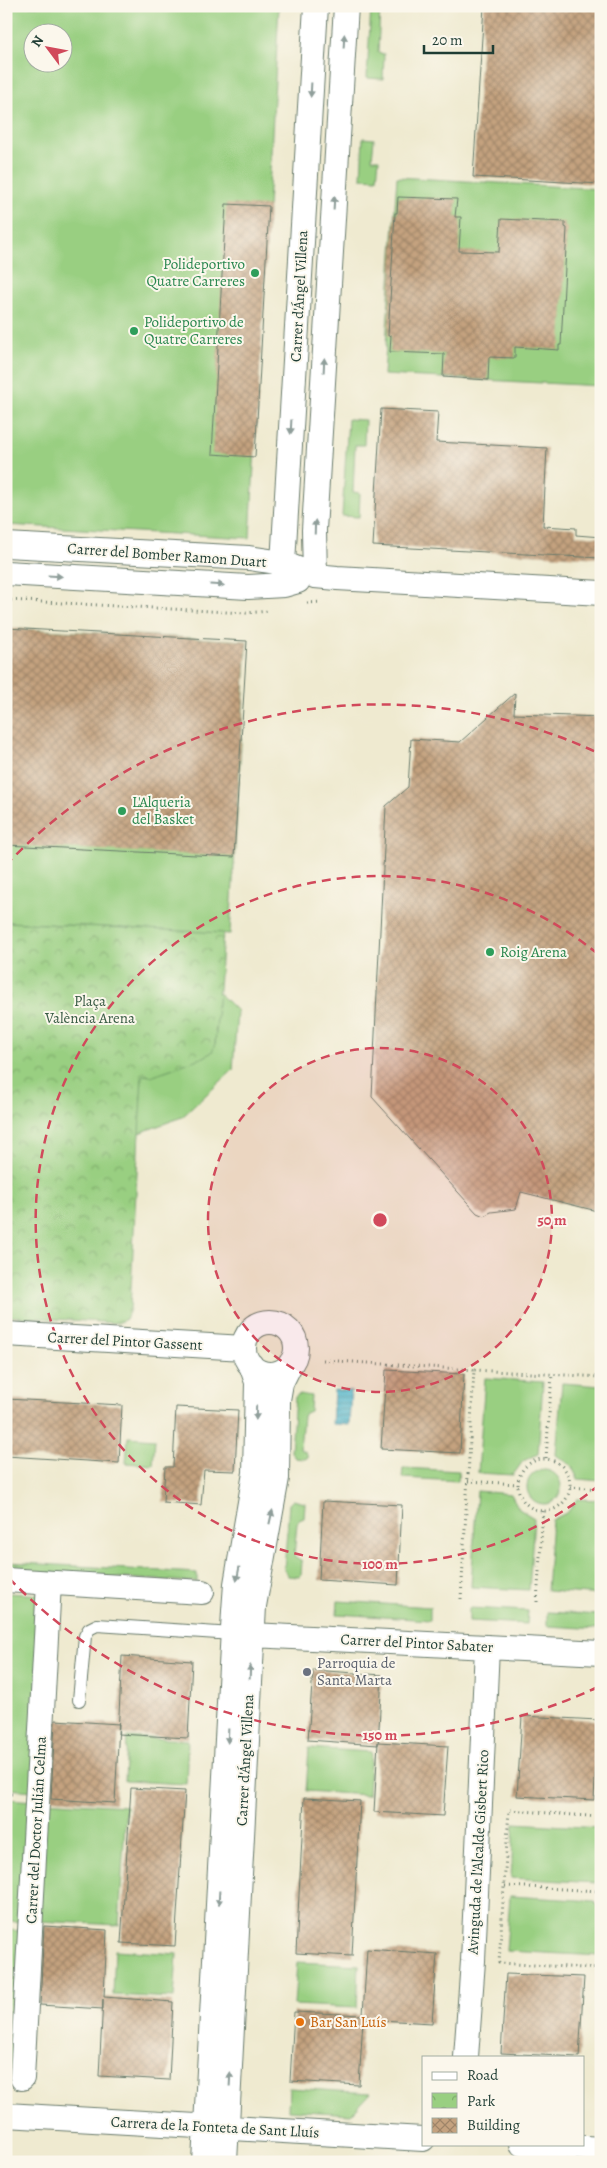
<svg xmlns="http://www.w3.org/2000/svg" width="607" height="2168" font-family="Alegreya,serif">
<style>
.grass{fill:#99cf81;stroke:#5c865a;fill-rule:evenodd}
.park{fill:url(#park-crowns);stroke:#5c865a}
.water{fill:url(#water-rules);stroke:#34767e}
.building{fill:url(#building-cross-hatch)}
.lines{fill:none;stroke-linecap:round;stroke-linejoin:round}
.lane-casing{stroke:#687a6b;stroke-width:14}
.street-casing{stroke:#687a6b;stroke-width:26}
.path{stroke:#687a6b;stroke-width:3;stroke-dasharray:1 4;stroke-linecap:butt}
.lane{stroke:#fff;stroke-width:12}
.street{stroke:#fff;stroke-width:24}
.oneway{fill:#8f9e9a}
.ring{fill:none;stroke:#d1495b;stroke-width:2.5;stroke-dasharray:9 6}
.leisure-dot{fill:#2e9e5b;stroke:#fbf7ec;stroke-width:2}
.worship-dot{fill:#6b7280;stroke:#fbf7ec;stroke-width:2}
.food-dot{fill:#e8710a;stroke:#fbf7ec;stroke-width:2}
.labels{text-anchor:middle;stroke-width:4;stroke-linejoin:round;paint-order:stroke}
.leisure-label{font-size:15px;fill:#27864d;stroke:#fbf7ec;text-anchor:start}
.street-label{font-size:15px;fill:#1f3d34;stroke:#fbf7ec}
.park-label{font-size:15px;fill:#375a43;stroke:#fbf7ec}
.worship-label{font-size:15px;fill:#5b616d;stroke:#fbf7ec;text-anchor:start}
.food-label{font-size:15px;fill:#c56008;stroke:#fbf7ec;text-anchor:start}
.centre{fill:#d1495b;stroke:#fbf7ec;stroke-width:2.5}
.ring-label{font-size:15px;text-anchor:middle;font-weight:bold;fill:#d1495b;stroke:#fbf7ec;stroke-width:4;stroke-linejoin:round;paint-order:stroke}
</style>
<defs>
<pattern id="park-crowns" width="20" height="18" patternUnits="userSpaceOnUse" patternTransform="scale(1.25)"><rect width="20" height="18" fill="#99cf81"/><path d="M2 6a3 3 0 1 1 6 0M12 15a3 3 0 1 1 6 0" fill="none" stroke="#7ca96a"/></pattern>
<pattern id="water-rules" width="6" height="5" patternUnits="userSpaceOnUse" patternTransform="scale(1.25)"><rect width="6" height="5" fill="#48b0c7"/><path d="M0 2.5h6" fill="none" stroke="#3b90a2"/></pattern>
<pattern id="building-cross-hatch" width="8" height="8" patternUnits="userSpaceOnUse" patternTransform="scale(1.25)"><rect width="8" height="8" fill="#c4a27f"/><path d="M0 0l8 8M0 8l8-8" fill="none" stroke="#9f8569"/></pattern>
</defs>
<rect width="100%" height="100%" fill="#fbf7ec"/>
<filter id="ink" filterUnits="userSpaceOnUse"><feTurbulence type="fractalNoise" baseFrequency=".02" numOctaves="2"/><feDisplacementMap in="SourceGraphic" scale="10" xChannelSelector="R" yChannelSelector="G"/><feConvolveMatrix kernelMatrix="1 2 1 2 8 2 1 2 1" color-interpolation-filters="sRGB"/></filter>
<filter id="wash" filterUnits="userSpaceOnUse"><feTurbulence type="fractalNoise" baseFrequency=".0096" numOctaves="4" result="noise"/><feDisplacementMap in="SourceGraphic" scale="20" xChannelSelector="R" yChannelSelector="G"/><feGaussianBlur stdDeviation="1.12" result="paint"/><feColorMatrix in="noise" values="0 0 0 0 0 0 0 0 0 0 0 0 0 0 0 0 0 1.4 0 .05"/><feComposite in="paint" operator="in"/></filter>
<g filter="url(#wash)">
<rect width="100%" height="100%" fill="#efead0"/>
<path class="grass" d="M6,6H279L250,538L6,525ZM32,32H62V62H32Z
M371,6H387L380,7L378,53L384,54L383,79L367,78Z
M363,138L374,139L372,159H379L377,179L361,178Z
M397,177L601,189V386L384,375Z
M348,419L365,420L364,445H355L353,492L360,493L359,517L342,516Z
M6,628L247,641L230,934L6,922Z
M218,992L237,1011L233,1070L182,1117L131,1136L130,1071L215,1044Z
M485,1378L543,1382L538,1454L523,1461L513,1475L478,1473Z
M562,1383L601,1386V1481L578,1479L571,1465L556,1455Z
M299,1394L311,1396L310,1411L305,1413L303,1416L300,1449L306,1452L308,1457L305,1459L295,1458L291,1452L295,1397Z
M128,1437L155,1439L153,1465L126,1463Z
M403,1468L459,1471L458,1481L402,1478Z
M527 1487a17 17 0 1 1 34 0a17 17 0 1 1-34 0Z
M477,1491L511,1494L519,1509L534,1518L529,1590L471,1587Z
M577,1499L601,1500V1595L547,1591L552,1520L568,1512Z
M293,1500L305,1503L304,1518L299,1520L297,1523L294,1556L302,1561L301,1575L299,1577L288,1576L284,1570L289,1504Z
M6,1562L197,1573V1582L6,1572Z
M6,1593L45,1595L35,1791L6,1789Z
M338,1601L430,1607V1620L337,1614Z
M469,1608L528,1611L527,1624L469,1621Z
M547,1612L601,1615V1629L547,1626Z
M127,1737L188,1740L186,1784L125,1781Z
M309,1748L371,1752L368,1795L306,1791Z
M6,1799L35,1801L27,1922L6,1921Z
M43,1801L126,1806L119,1925L37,1921Z
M514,1823L601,1828V1874L597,1883L511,1878Z
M510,1896L595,1901L601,1914V1956L506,1951Z
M6,1930L27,1931L19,2071L6,2070Z
M115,1950L177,1954L174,1998L113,1995Z
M297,1962L359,1965L357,2008L294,2005Z
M289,2088L371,2093L351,2114L288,2110Z"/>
<path class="park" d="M6,922L223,933L215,1044L212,1052L204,1057L151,1076L142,1075L130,1309L126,1319L118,1323L6,1316Z"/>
<path class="water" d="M334,1390L351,1391L349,1425L332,1424Z"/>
<g id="blocks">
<path class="building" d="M484,6H601V184L473,177Z
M398,197L457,199L455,217H461L459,251L499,252L501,219L565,222V227L567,228L561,345H559V350L515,347V358L489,357L488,380L443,377L444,354L390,352L391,335L388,336L395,213H397Z
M226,204L269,206L255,457L212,454Z
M381,409L438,412L436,442L547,448L543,526L576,528V535L601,537V558L373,546Z
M6,628L247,641L234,857L6,845Z
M515,693L514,714L601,717V1212L521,1192L516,1209L491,1212L484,1216L477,1213L372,1097L386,806L408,787L411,739L460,742Z
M386,1370L464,1374L460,1453L381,1449Z
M6,1399L122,1405L119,1463L6,1456Z
M176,1407L238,1410L235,1471L204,1470L201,1505L163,1502L165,1467H173Z
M323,1501L402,1505L398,1585L319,1580Z
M122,1656L192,1661L188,1738L118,1734Z
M313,1670L382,1675L378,1745L308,1740Z
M522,1716L598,1720L594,1800L517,1796Z
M55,1720L119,1724L115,1803L51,1799Z
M378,1742L448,1746L443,1816L374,1812Z
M131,1788L185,1791L175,1946L121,1943Z
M304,1798L360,1801L352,1956L296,1953Z
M44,1926L107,1930L104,1997L173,2002L169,2080L99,2076L103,1999V2009L40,2005Z
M367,1949L437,1954L432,2023L363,2019L359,2085L290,2081L294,2012L363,2015Z
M506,1974L584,1977L579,2057L501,2053Z"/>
</g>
</g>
<g filter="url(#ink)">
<use href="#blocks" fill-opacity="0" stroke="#687a6b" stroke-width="1"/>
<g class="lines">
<g class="lane-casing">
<path id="lane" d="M79,1700L85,1636L89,1629L97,1625L233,1634"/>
</g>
<g class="street-casing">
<path id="street" d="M6,545L249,558L283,563L315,576L337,578L601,593
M6,573L248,587L284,585L298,581
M315,576L314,530L346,6
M284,585L283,563L316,6
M244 1348a26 26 0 1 1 52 0a26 26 0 1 1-52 0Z
M6,1334L244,1348
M6,1580L202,1592
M235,1634L601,1653
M466,2057L473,1961L487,1647
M22,2078L49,1583
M6,2115L423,2139
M522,2144L601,2149
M204,2162L234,1611L236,1584L255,1473L257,1382L251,1365
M225,2162L254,1606L277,1478L278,1400L281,1383L291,1363"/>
</g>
<path class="path" d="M6,600L246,613L269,611
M307,603L321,602
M323,1360L474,1370
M546,1458L552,1374
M518 1485a26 26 0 1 1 52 0a26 26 0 1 1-52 0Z
M468,1481L518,1484
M570,1487L601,1489
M461,1599L474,1370L601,1377
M537,1602L543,1511
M6,1794H16
M601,1817L509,1810L499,1963L601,1969
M505,1886L601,1891"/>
<use href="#lane" class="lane"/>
<use href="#street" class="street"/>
</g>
<defs><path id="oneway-solid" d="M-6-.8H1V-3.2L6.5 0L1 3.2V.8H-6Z" transform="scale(1.25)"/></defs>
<g class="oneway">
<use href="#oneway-solid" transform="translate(344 41) rotate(-87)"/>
<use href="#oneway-solid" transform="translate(311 90) rotate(93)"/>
<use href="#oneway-solid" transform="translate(334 203) rotate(-87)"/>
<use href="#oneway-solid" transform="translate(324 365) rotate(-87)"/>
<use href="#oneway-solid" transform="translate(291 427) rotate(93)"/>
<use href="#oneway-solid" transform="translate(315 527) rotate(-88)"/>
<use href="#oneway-solid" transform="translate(55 576) rotate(3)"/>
<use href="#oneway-solid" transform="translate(217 585) rotate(3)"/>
<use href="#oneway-solid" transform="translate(256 1413) rotate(91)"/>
<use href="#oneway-solid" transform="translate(271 1517) rotate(-77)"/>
<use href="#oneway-solid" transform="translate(238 1574) rotate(101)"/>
<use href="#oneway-solid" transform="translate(250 1672) rotate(-87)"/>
<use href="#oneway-solid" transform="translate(228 1736) rotate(93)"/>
<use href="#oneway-solid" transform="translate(219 1898) rotate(93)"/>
<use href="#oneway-solid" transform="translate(230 2079) rotate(-87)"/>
</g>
</g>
<circle cx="380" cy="1220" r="172" fill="#d1495b" fill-opacity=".12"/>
<g class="ring">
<circle cx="380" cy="1220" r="172"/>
<path d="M599 1485A344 344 0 1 1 599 955"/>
<path d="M598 1687A515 515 0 0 1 6 1575M6 865A515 515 0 0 1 598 753"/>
</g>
<g class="leisure-dot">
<circle cx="255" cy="273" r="5"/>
<circle cx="134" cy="331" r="5"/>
<circle cx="122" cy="811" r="5"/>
<circle cx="490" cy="952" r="5"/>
</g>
<circle class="worship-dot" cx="307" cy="1672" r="5"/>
<circle class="food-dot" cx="300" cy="2022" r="5"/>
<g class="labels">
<g class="leisure-label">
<text x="245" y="269" text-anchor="end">Polideportivo<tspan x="245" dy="17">Quatre Carreres</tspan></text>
<text x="144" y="327">Polideportivo de<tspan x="144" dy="17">Quatre Carreres</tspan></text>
<text x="132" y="807">L'Alqueria<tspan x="132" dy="17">del Basket</tspan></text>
<text x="500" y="957">Roig Arena</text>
</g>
<g class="street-label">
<text transform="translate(299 296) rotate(-87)" y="5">Carrer d'Ángel Villena</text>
<text transform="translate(167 555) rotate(4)" y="5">Carrer del Bomber Ramon Duart</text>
<text transform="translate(125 1341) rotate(3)" y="5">Carrer del Pintor Gassent</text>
<text transform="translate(417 1643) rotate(3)" y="5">Carrer del Pintor Sabater</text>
<text transform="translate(245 1760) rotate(-87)" y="5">Carrer d'Ángel Villena</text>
<text transform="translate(36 1830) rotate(-87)" y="5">Carrer del Doctor Julián Celma</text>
<text transform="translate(478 1852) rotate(-87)" y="5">Avinguda de l'Alcalde Gisbert Rico</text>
<text transform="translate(215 2127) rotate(3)" y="5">Carrera de la Fonteta de Sant Lluís</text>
</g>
<g class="park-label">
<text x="90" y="1006">Plaça<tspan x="90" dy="17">València Arena</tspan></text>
</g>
<g class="worship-label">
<text x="317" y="1668">Parroquia de<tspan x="317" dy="17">Santa Marta</tspan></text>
</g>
<g class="food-label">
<text x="310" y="2027">Bar San Luís</text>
</g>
</g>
<circle cx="380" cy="1220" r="8" class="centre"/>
<g class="ring-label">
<text x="552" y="1225">50 m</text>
<text x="380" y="1569">100 m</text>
<text x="380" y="1740">150 m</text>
</g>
<rect width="607" height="2168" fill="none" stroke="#fbf7ec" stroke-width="25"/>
<rect x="422" y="2056" width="162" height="90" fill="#fbf7ec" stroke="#a3ada2"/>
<rect x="432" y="2072" width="25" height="8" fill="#ffffff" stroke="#a3ada2"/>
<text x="467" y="2080" font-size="15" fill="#1f3d34">Road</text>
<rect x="432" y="2093" width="25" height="15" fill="url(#park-crowns)" stroke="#a3ada2"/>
<text x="467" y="2106" font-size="15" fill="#1f3d34">Park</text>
<rect x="432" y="2118" width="25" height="15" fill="url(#building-cross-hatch)" stroke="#a3ada2"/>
<text x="467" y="2130" font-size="15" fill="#1f3d34">Building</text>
<g transform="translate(48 48) rotate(302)"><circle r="24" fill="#fbf7ec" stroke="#a3ada2"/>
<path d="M0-4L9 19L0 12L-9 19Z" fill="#d1495b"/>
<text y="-8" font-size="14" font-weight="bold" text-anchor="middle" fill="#1f3d34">N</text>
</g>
<path d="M424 45v8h69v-8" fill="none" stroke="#1f3d34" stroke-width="2.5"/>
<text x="432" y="45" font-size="15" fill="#1f3d34" stroke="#fbf7ec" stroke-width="4" paint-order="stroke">20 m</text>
</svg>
